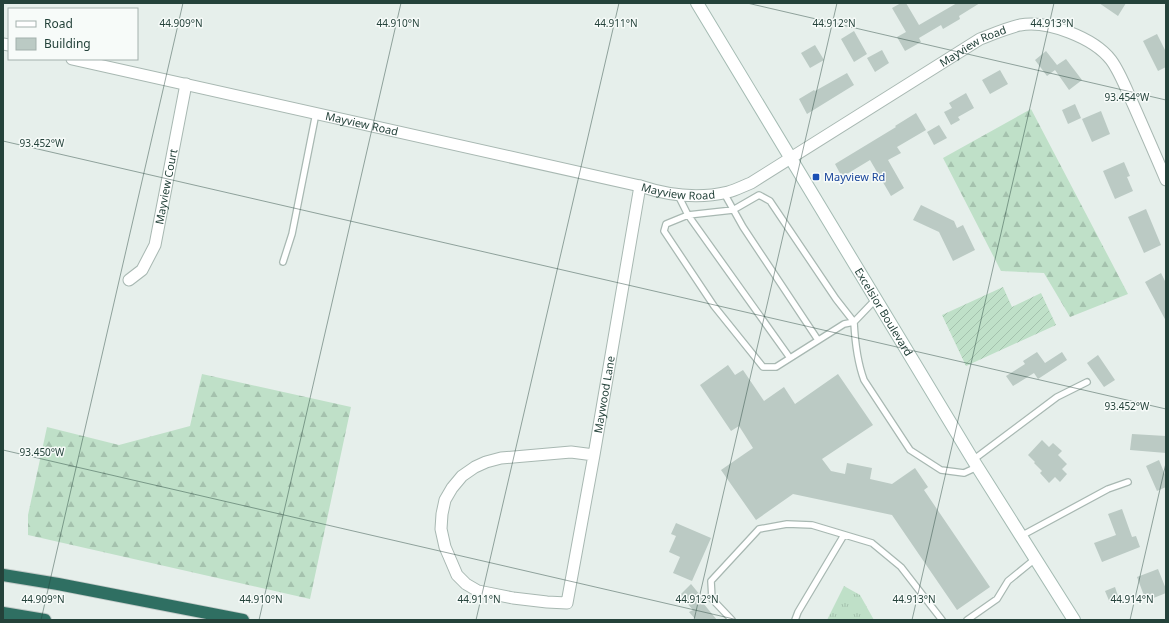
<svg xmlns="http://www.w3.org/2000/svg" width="1169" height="623" font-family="'Noto Sans',sans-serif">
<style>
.forest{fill:url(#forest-firs)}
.park{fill:url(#park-tufts)}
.garden{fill:url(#garden-furrows)}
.building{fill:#bbcac4}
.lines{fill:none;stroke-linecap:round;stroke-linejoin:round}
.lane-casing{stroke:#a8b8b2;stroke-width:8}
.street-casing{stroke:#a8b8b2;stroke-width:13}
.secondary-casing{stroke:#a4bbb3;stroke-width:14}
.highway-casing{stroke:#c2cac8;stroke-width:14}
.lane{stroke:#fff;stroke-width:5.5}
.street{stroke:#fff;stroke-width:11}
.secondary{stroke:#fff;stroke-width:12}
.highway{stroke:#2f6f62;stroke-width:12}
.ticks{fill:none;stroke:#24423a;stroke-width:1;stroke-opacity:0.45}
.transit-dot{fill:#1a4fb4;stroke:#f7fbf9;stroke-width:1.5}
.labels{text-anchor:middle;stroke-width:3;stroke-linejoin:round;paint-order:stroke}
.street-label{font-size:11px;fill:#24423a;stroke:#f7fbf9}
.transit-label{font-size:11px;fill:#164399;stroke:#f7fbf9;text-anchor:start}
.ticks-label{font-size:10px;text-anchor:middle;fill:#24423a;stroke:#f7fbf9;stroke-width:3;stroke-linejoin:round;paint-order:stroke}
</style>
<defs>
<pattern id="forest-firs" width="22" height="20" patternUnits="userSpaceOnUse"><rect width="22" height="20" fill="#bfe0c8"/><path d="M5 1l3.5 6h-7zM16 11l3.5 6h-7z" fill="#a4c1ad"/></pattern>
<pattern id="park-tufts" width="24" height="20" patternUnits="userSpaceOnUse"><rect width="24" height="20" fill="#bfe0c8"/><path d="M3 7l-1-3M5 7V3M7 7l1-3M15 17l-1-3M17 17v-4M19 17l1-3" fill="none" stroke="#a4c1ad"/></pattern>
<pattern id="garden-furrows" width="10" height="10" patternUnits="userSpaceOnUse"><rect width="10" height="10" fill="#bfe0c8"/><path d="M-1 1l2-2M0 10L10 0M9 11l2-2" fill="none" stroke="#a4c1ad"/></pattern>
</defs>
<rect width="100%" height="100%" fill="#e6efeb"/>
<path class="forest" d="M1031,109L1128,294L1070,317L1044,273L1001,271L943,158Z
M202,374L351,407L310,599L28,535V515L47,427L119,445L190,426Z"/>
<path class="park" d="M844,586L860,595L874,620H827Z"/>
<path class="garden" d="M1003,287L1012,307L1041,293L1056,325L966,366L942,315Z"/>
<path class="building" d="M901,3H906L919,25L957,3H980L959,16L960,19L943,29L941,25L919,38L921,42L905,51L897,37L906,32L892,8Z
M1099,3H1126L1118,16Z
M854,31L867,54L854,62L841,39Z
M1157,34L1166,52V67L1158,71L1143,41Z
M815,45L824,60L810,68L801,53Z
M882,50L889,63L875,72L867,58Z
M1046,51L1057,65L1066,59L1082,80L1069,90L1055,70L1047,76L1035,60Z
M1000,70L1008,84L990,94L982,80Z
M847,73L854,85L807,114L799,99L814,90L815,91Z
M966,93L974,108L958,117L960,120L951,125L944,112L952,108L949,103Z
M1075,104L1081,118L1068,124L1062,110Z
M1101,111L1110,134L1092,142L1082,119Z
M916,113L926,130L897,147L901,153L888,160L904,188L891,196L870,160L842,177L835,164L896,127L895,126Z
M939,125L947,138L934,145L927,132Z
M1124,162L1130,176L1127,177L1133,191L1115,199L1103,171Z
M921,205L954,221L957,228L963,225L975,250L953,261L939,232L913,220Z
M1146,209L1161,245L1144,253L1128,217Z
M1161,273L1166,283V321L1145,282Z
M1037,352L1045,363L1062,352L1067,360L1038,379L1034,373L1013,386L1006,376L1025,364L1023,361Z
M1098,355L1115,380L1104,387L1087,363Z
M728,365L735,375L743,370L764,401L784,387L795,404L838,374L873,425L822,459L831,471L845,474L847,463L872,468L870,479L892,484L915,468L928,487L924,490L990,587L957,610L892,515L793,494L756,520L721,470L753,448L739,426L731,431L700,385Z
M1132,434L1166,436V453L1130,450Z
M1042,440L1049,447L1053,443L1062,451L1058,455L1067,464L1062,469L1067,474L1060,482L1055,477L1049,483L1040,473L1042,471L1034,463L1035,462L1028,455Z
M1159,460L1166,477V487L1157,491L1146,466Z
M1122,509L1132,537L1136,536L1140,547L1102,562L1094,543L1116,535L1108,514Z
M676,523L711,538L692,581L673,573L680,557L669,552L676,536L671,534Z
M1158,569L1166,589V593L1146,601L1137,577Z
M691,584L705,601L703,603L717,620H696L689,612L693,610L680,595Z
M1115,587L1119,599L1110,603L1105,591Z"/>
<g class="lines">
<g class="lane-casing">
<path id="lane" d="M724,193L743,227L818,340
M678,195L688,215L666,224L664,231L714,306L763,367H776L844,324L854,322L836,299L770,201L759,195L733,210L688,215L790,358
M283,262L292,234L316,113
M876,299L854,322C855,342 857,361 864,380L910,450L941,470L964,473L977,467
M973,460L1057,397L1087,382
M1021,536L1108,489L1128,482
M732,620L712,599L711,581L759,529L787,524L812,525L872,543L901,567L942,620
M795,620L798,612L844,535
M967,620L997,599L1008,581L1035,559"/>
</g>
<g class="street-casing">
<g id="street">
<path d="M3,44L9,45"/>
<path id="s1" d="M72,59L640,186C667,195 699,199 728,192C736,190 743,186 751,183L980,39C993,34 1007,28 1020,25C1048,20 1094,38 1111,60C1120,72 1127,91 1133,104C1144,129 1155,154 1166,180"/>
<path id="s2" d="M129,280L142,270L155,245L186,84"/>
<path id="s3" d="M594,455L571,452L501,458L486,462L475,467L462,476L452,488L445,500L442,514L441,529L445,547L457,575L466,584L478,591L513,598L547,602L567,603L594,455L640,186"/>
</g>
</g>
<g class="secondary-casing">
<g id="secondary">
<path id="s4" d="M697,3L973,460L1074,620"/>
</g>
</g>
<g class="highway-casing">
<path id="highway" d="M3,575L58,584L243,620
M3,613L45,620"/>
</g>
<use href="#lane" class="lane"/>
<use href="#street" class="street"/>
<use href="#secondary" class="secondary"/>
<use href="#highway" class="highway"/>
</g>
<path class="ticks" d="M747,3L1166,100M3,141L1166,409M3,450L738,620M41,620L183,3M259,620L401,3M476,620L619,3M694,620L837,3M912,620L1054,3M1130,620L1166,463"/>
<rect class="transit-dot" x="812" y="173" width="8" height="8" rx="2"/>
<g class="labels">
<g class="street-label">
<text dy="4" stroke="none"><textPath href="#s1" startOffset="957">Mayview Road</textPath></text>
<text dy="4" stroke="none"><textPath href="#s1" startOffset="297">Mayview Road</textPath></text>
<text dy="4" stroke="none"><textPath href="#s2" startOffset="104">Mayview Court</textPath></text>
<text dy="4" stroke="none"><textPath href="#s1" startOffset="621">Mayview Road</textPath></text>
<text dy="4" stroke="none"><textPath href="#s4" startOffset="361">Excelsior Boulevard</textPath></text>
<text dy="4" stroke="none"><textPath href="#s3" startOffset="573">Maywood Lane</textPath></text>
</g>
<g class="transit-label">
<text x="824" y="181">Mayview Rd</text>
</g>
</g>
<g class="ticks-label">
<text x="181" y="27">44.909°N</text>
<text x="398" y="27">44.910°N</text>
<text x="616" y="27">44.911°N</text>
<text x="834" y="27">44.912°N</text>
<text x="1052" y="27">44.913°N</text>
<text x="1127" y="101">93.454°W</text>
<text x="42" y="147">93.452°W</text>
<text x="1127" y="410">93.452°W</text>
<text x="42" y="456">93.450°W</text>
<text x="43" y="603">44.909°N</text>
<text x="261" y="603">44.910°N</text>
<text x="479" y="603">44.911°N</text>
<text x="697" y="603">44.912°N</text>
<text x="914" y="603">44.913°N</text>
<text x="1132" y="603">44.914°N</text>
</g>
<rect width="1169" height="623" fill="none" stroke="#24423a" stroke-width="8"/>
<rect x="8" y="8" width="130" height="52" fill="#f7fbf9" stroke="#a3b1ad"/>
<rect x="16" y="21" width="20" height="6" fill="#ffffff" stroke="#a3b1ad"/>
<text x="44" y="28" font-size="12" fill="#24423a">Road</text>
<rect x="16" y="38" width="20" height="12" fill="#bbcac4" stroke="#a3b1ad"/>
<text x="44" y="48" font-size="12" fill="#24423a">Building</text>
</svg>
